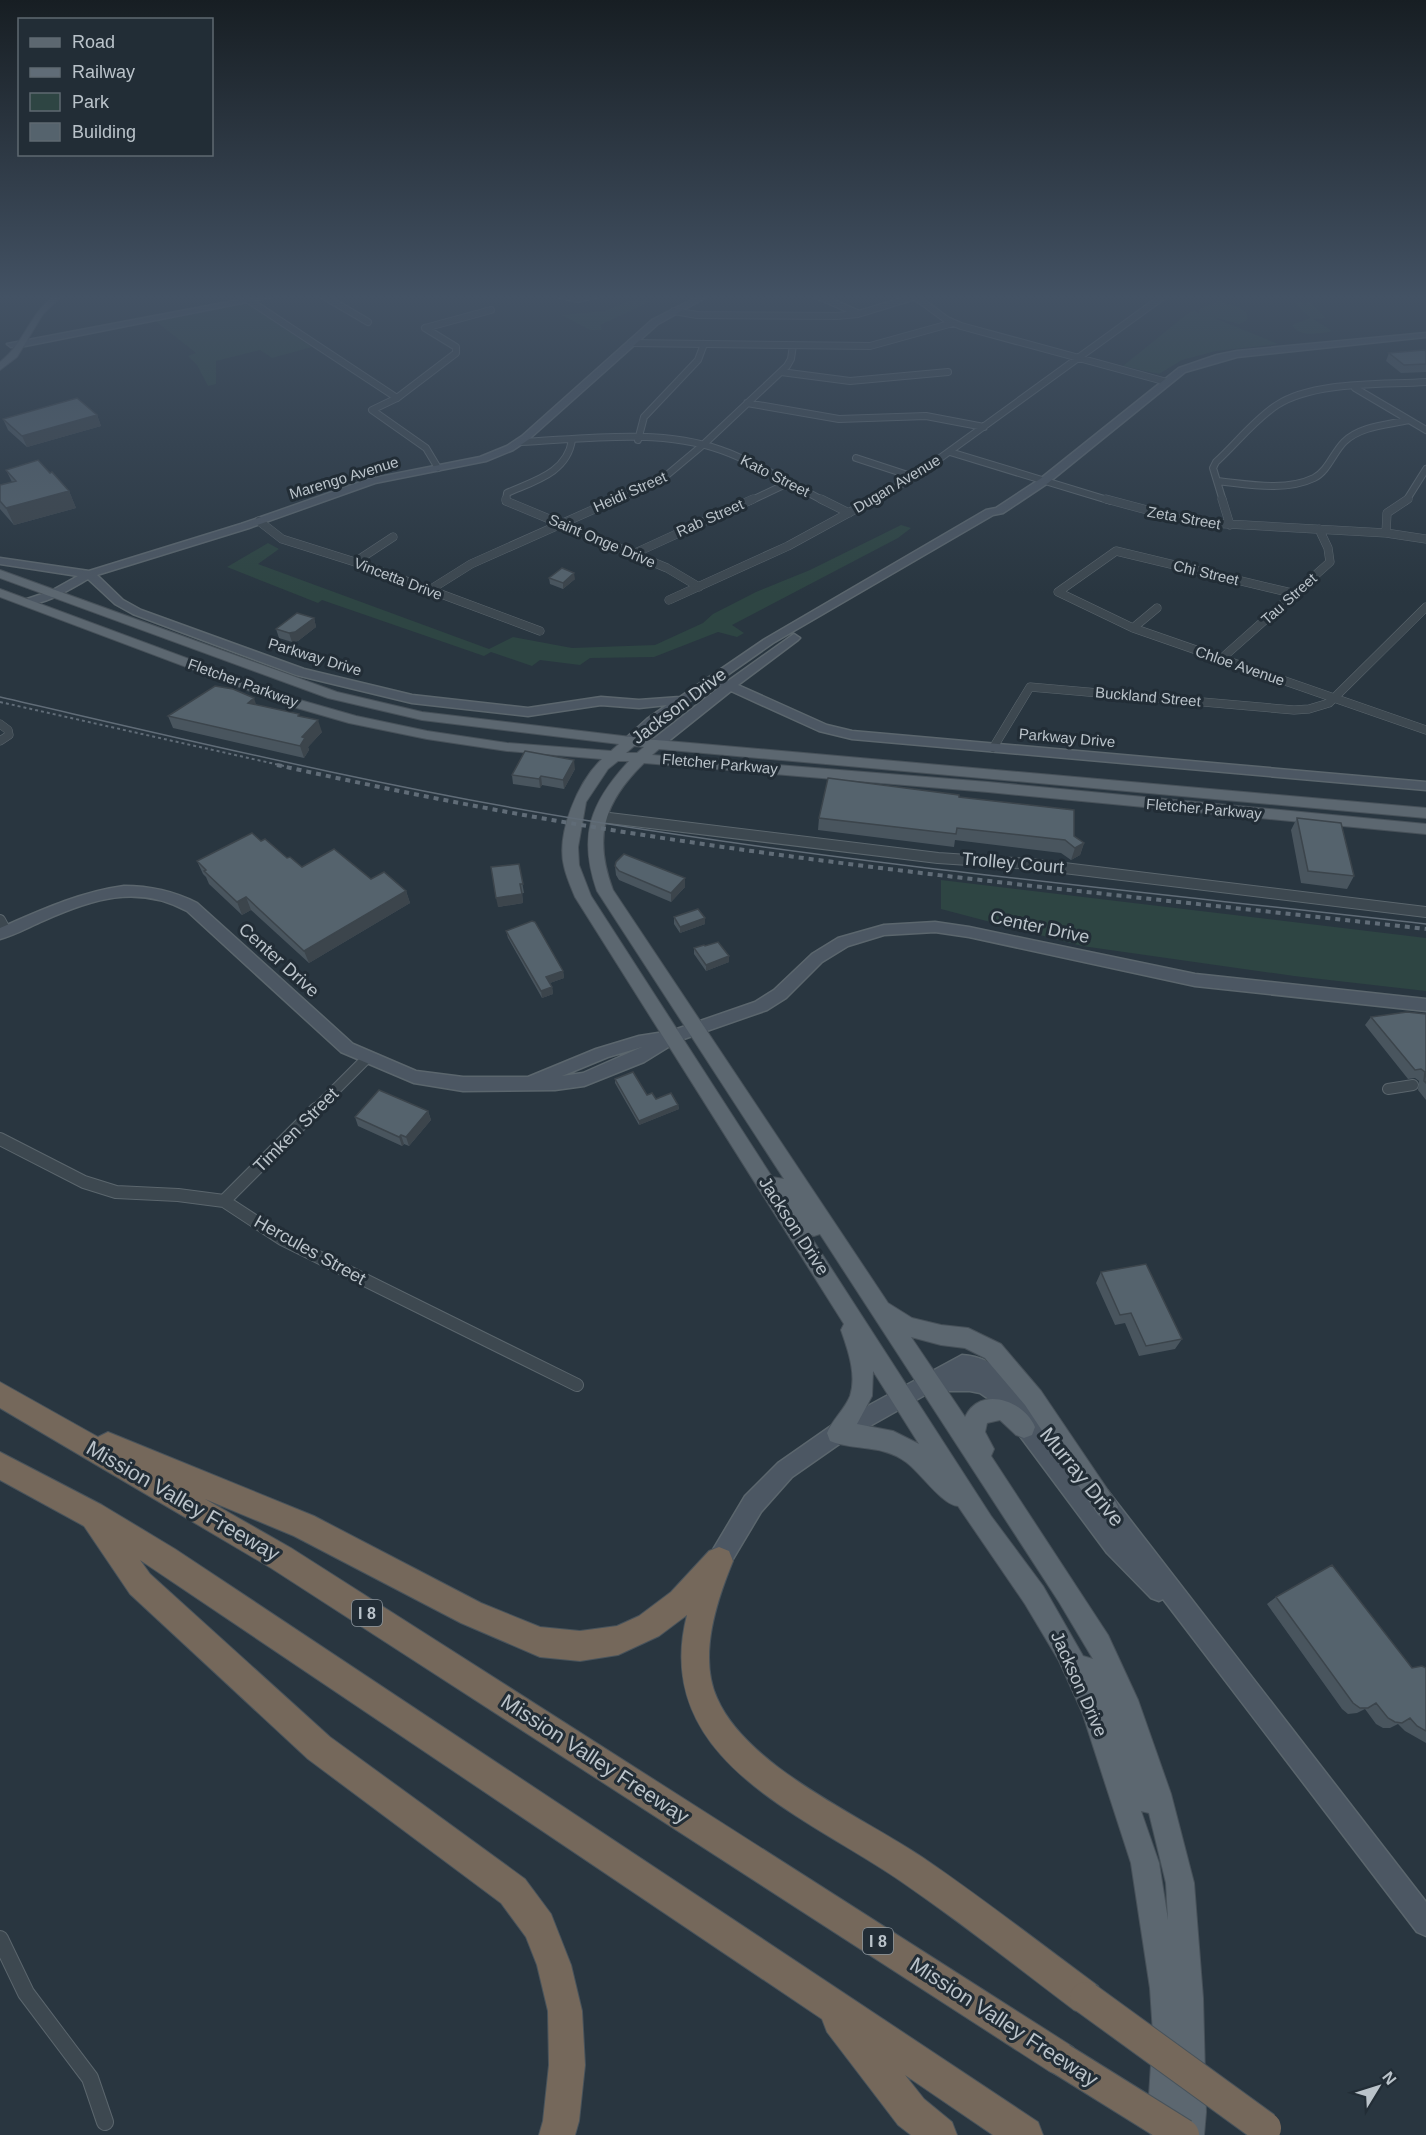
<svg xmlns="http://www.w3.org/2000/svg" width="1426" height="2135" font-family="Arial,sans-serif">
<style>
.green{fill:#2e4543}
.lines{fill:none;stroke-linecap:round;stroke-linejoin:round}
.street-far4-casing{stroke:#5b666d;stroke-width:8}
.street-far3-casing{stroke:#5b666d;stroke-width:9}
.street-far2-casing{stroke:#5b666d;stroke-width:12}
.street-far1-casing{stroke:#5b666d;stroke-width:14}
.street-casing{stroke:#5b666d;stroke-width:18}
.secondary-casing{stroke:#5b666d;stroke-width:3}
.primary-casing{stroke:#475159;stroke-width:2}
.highway-casing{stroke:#48535b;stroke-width:2}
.street-far4{stroke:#3d4850;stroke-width:6}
.street-far3{stroke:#3d4850;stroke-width:8}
.street-far2{stroke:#3d4850;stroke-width:10}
.street-far1{stroke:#3d4850;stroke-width:12}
.street{stroke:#3d4850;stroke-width:16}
.secondary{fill:#4c5763;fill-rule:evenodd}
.primary{fill:#5c6770;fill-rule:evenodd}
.highway{fill:#75685b;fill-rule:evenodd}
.tram{stroke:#606c77;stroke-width:1.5}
.rail-far1{stroke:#606c77;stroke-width:2;stroke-dasharray:3 3;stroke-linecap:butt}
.rail{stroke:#606c77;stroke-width:4;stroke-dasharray:5 5;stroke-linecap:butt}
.highway-bridge-casing{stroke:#48535b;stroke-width:34;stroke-linecap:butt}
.highway-bridge{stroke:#75685b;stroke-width:32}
.wall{fill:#49555e}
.shaded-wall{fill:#3c454c}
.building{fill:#55636d;stroke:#3c454c;stroke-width:1.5}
.labels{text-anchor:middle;stroke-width:6;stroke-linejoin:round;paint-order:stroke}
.far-street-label{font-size:15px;fill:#bac3ca;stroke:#222d36}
.shield{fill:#222d36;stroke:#8c969e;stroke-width:1.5}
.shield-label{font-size:16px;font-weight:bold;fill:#bac3ca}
.street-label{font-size:18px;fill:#bac3ca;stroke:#222d36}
.near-street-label{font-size:21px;fill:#bac3ca;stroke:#222d36}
</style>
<rect width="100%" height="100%" fill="#293640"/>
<path class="green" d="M642,295L661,297L600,325L602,330H590L562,315L604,311Z
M1219,301L1239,307L1246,312L1248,319L1240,324L1212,317L1278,344L1216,351L1182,360L1159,374L1123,366L1186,315L1193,310L1199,313V309Z
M240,302H246L312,347L272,358L260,350L216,361V384L208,386L197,365L188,356L196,353L153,319Z
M1294,302H1310L1326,318L1313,319L1331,330L1330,332C1317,333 1300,338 1292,325L1310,318Z
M901,525L911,528L898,538L732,625L744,633L737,637L718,632L654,657L590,658L580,665L540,660L532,666L491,652L484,656L322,600L318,603L227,567L268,543L279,549L258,564L489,649L513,637L572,648L655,645L703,623L713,614L756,592L810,570Z
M941,880L1426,938V991L1294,976L1082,946L941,909Z"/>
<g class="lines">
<g class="street-far4-casing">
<path id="street-far4" d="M322,295L368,322
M560,295L578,299L595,295
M816,295L857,313
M913,295L947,320L961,326L1167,382
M247,299L397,398
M674,311L697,315L837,316L858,314L917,296
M425,328L456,347V353L397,398L372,410L426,448L438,468
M425,328L491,310
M631,343L870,346L953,323
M781,372L850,381L948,372
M1355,388L1426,430
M747,403L839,419L926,416L984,427
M638,440L644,417L698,360L704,344
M520,442C585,439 659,428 721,450C753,461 793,485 824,501
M950,452L1111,501
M856,458L914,477
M1217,481C1247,484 1285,492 1314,478C1328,471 1333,453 1344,442C1360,426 1387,425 1409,420
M506,501L507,493C534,481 567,473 572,440
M613,501L661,480L704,444L787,366L791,359L793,345
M750,501L788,483
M871,501L914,477L1165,295
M1223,501L1213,468L1216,462C1236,444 1254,420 1277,405C1314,381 1382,385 1426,382
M1406,501L1426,469"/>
</g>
<g class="street-far3-casing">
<path id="street-far3" d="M506,499V501L667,568L699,587
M821,499L849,513
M1106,499L1192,522L1386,533L1426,539
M1222,499L1230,525
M259,521L282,539L355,562L540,631
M1386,533L1387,513L1408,499
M633,554L753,499
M355,562L393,537
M428,591L471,564L617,499
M1296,594L1116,551L1058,592L1133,628L1426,730
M669,600L788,546L874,499
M1133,628L1157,608
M1221,659L1330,562L1328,548L1319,529
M0,724L8,730L9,735L0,741
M993,748L1030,687L1294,710L1309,709L1329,703L1426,607"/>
</g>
<g class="street-far2-casing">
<path id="street-far2" d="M601,817L938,858L1031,864L1426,912
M0,920L6,931
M1388,1089L1413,1085
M314,1111L367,1058"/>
</g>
<g class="street-far1-casing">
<path id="street-far1" d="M0,1139L84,1182L116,1192L178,1195L224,1201L282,1239L577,1385
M224,1201L316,1109"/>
</g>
<g class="street-casing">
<path id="street" d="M0,1939L26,1993L90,2078L105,2122"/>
</g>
<g class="secondary-casing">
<path id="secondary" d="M266,295H282L25,346L11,347L7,344Z
M701,295H710L658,324L528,440L513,450L486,461L375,483L249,528L97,575L123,600L141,610L304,669L412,695L528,708L601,697L639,700L680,697L765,639L986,510L996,508L1040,479L1179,368L1217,355L1237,351L1426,333V337L1237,357L1185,372L1048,483L1003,513L993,515L773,643L723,678L728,681L794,634L800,638L798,640L738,685L827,725L852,731L1426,782V790L852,739L819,731L731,691L661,747H651L650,744L651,741L721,686L715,684L655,725L636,744H626L625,741L626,738L647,719L667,705L639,708L601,705L528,716L412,703L296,675L133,614L115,604L88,579C72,588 42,607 24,604V600L51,591L78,576L0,564V558L89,571L241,524L369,479L480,457L507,446L522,436L652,320Z
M124,886C151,886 173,891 197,903L353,1044L416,1071L463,1077H528L596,1049L639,1036L671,1031L755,1002L774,990L812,954L838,938L884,925L935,922L969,927L1195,974L1426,999V1011L1195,986L969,937L935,932L884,935L848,946L822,962L786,998L767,1010L678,1041L644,1062L584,1086L555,1090L463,1091L414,1083L341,1052L187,911C137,884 92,899 43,921C29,927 15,935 0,939V928C41,910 80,892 124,886ZM642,1047L583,1073L562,1076L608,1057Z
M962,1355C1002,1358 1025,1389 1048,1419L1051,1426L1048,1433L1044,1435L1090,1494L1091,1490L1099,1487L1107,1490L1426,1902V1936L1417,1932L1163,1599L1159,1601L1151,1598L1107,1553L996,1404L980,1393L970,1391H932L845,1440L792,1477L761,1512L727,1569L719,1572L711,1569L708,1561L711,1553L745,1496L778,1463L831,1426Z"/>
</g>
<g class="primary-casing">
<path id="primary" d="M54,295H63L43,314L17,357L0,370V362C24,344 29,315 54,295Z
M0,570L337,692L422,712L656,740L1426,808V818L659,749L652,755L988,782L1426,824V834L988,792L644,763C604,802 593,837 613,890L888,1303L912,1318L941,1325L968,1328L1001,1344L1041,1391L1114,1499L1118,1507L1114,1515L1106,1519L1098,1515L1025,1405L985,1358L965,1348L941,1345L911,1337L965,1417C980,1385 1024,1400 1035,1427L1032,1435L1024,1438L1016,1435L1000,1420L987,1423L985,1432L994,1449L991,1456L1108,1635L1138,1700L1171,1794L1194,1883L1203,1998L1206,2112L1204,2135H1151L1147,2127L1153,2033L1150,1988L1131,1863L1082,1712L1059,1661L1025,1604L958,1506C942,1505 920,1472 906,1462C882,1444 855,1451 830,1441L827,1433C832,1420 845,1409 850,1396C857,1375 848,1350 841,1330L844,1324L575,897C571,887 566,876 564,866C556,834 578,781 602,759L507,751L427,739L349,723L290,706L0,597V589L300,700L356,716L427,731L507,743L611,751L619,744L422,720L328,698L0,578ZM634,746L644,747L637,753H626ZM618,761H629C590,803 578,836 597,891L784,1179L772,1177L591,896L579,865L578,847L586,802L608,769ZM809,1234L814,1236L820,1234L1059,1602L1093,1659L1083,1656L1043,1586L991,1516ZM873,1371L919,1444L893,1431L857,1424L872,1396ZM1141,1811L1149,1813L1166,1883L1168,1920L1159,1863Z"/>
</g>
<g class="highway-casing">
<path id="highway" d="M0,1382L98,1437L108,1432L314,1516L481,1603L540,1627L580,1631L617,1626L639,1616L671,1592L709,1551L719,1547L729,1551L733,1561C717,1600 698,1656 717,1698C747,1767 861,1816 922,1857C982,1898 1040,1943 1098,1986L1103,1998L1098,2010L1086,2015L1074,2010C1016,1966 959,1921 899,1880C804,1815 650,1759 687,1615L659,1636L618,1655L580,1661L540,1657L461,1623L294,1536L205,1499L291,1548L1073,2047L1079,2059L1073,2071L1061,2077L1049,2071L271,1568L0,1408Z
M0,1452L102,1505L175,1549L1038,2122L1043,2135H993L905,2075L924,2099L952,2122L957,2135H911L898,2125L827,2032L822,2019L140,1560L150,1574L330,1737L525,1879L551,1914L571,1965L582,2011L585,2065L579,2121L575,2135H539L543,2121L549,2065L548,2011L537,1965L526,1937L501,1903L308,1759L130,1594L84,1526L0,1480Z"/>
</g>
<use href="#street-far4" class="street-far4"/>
<use href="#street-far3" class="street-far3"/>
<use href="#street-far2" class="street-far2"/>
<use href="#street-far1" class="street-far1"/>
<use href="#street" class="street"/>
<use href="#secondary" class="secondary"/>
<use href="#primary" class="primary"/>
<use href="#highway" class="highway"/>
<path class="tram" d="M0,697C196,742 391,789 590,821C867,866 1147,892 1426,924"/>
<path class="rail-far1" d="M0,702L284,766"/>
<path class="rail" d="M277,765C368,785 460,804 552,820C841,870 1135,896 1426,929"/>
<g class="highway-bridge-casing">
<path id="highway-bridge" d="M1086,1998L1265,2128
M1061,2059L1183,2135"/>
</g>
<use href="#highway-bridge" class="highway-bridge"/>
</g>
<path class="wall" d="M1426,351V372L1401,373L1386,361L1389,353Z
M97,415L101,426L27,447L8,430L3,419Z
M6,470L50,473L69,491L76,508L14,525L0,509V485L12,482Z
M549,578L575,579L563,589L550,584Z
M314,618L316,627L298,641L292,642L279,638L276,629Z
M256,705L300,717L322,732L308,747L309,750L304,758L173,728L168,716Z
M575,769L564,789L542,785L540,788L513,784L512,775Z
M959,797L1074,836L1084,843L1080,855L1071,860L1061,853L955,840L954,847L818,830L819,818Z
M1297,818L1354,876L1347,889L1301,883L1291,830Z
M261,841L302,867L371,879L406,891L410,903L309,963L251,910L242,915L209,884L206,877L203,874L197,861Z
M519,864L524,893H522L523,903L498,907Z
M615,866L685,887L671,902L619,880L616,875Z
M674,917L705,924L680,933L674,924Z
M506,931L563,971L564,978L550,983L552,987L553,994L542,998L508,938Z
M705,946L729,962L706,971L694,954V948Z
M1426,1014V1100L1418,1090L1419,1081L1415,1078L1408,1079L1365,1025L1371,1017Z
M615,1079L656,1099L678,1105L679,1109L639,1125L615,1083Z
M428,1111L431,1120L409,1146L404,1144L402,1146L358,1126L355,1117Z
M1101,1272L1182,1339L1175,1349L1139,1356L1125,1323L1115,1325L1096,1283Z
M1276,1597L1412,1668H1426V1743L1405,1731L1398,1724L1390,1728H1383L1376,1724L1365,1709L1357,1713L1348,1714L1342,1709L1267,1604Z"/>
<path class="shaded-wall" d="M97,415L101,426L27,447L22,436Z
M69,491L76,508L14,525L6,508Z
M574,573L575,579L563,589V583Z
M314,618L316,627L298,641L292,642L289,633Z
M254,698L258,710L248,703Z
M318,720L322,732L308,747L309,750L304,758L300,746L302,737Z
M574,760L575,769L564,789L563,780Z
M541,776L542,785L540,788L539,779Z
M1084,843L1080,855L1071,860L1075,848Z
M685,878V887L671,902V893Z
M406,891L410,903L309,963L304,951Z
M522,894L523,903L498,907L496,898Z
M246,897L251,910L242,915L237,902Z
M705,918V924L680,933V927Z
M729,956V962L706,971V965Z
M563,971L564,978L547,984L546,977Z
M552,987L553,994L542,998L541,991Z
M678,1105L679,1109L639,1125V1121Z
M428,1111L431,1120L409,1146L406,1137Z
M401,1135L404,1144L402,1146L399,1137Z"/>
<path class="building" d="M1424,350L1426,351V364L1404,365L1389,353Z
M77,398L97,415L22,436L3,419Z
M38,460L50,473L52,472L69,491L6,508L0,501V485L16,481L6,470Z
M562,568L574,573L563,583L549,578Z
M297,613L314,618L295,632L289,633L276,629Z
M215,686L233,689L254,698L248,703L299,714L298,716L318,720L302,737L305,738L300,746L168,716Z
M525,751L574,760L563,780L541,776L539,779L512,775Z
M828,778L959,795V797L1074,810V836L1084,843L1075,848L1065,840L957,828L956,834L819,818Z
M1297,818L1341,823L1354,876L1308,871Z
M252,833L261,841L265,839L287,858L290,857L302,867L334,849L371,879L384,872L406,891L304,951L246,897L237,902L204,871L206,870L197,861Z
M624,854L685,878L671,893L619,871L615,866L616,862Z
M519,864L523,884H520L522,894L496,898L491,867Z
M698,909L705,918L680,927L674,917Z
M532,921L535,922L563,971L546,977L552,987L541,991L506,931Z
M718,942L729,956L706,965L694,948L704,945L705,946Z
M1407,1012L1426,1014V1083L1424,1081L1425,1072L1421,1069L1415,1070L1371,1017Z
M633,1072L647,1095L652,1093L656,1099L671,1093L678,1105L639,1121L615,1079Z
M379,1090L428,1111L406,1137L401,1135L399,1137L355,1117Z
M1146,1264L1182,1339L1146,1346L1131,1313L1120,1315L1101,1272Z
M1332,1565L1412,1668L1422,1666L1426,1668V1731L1417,1726L1410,1718L1402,1723L1395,1722L1388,1718L1376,1703L1368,1708H1360L1353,1703L1276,1597Z"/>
<linearGradient id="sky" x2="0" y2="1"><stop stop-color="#171e23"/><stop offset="0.5" stop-color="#435264"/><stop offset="1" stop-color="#435264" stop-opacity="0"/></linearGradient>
<rect width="1426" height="594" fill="url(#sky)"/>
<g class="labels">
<g class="far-street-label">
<text transform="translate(775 476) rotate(27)" y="5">Kato Street</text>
<text transform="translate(344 478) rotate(-17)" y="5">Marengo Avenue</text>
<text transform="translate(897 484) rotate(-31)" y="5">Dugan Avenue</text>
<text transform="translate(630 492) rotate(-24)" y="5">Heidi Street</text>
<text transform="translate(710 518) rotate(-24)" y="5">Rab Street</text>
<text transform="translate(1184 518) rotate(10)" y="5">Zeta Street</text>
<text transform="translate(602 541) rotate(23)" y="5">Saint Onge Drive</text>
<text transform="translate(1206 573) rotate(13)" y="5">Chi Street</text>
<text transform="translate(398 579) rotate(21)" y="5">Vincetta Drive</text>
<text transform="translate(1289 599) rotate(-42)" y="5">Tau Street</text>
<text transform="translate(315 657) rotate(17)" y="5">Parkway Drive</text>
<text transform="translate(1240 666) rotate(19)" y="5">Chloe Avenue</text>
<text transform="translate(243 683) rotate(20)" y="5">Fletcher Parkway</text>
<text transform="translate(1148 697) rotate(5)" y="5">Buckland Street</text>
<text transform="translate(1067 738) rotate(5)" y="5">Parkway Drive</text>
<text transform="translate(720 764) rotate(5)" y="5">Fletcher Parkway</text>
<text transform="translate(1204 809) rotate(5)" y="5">Fletcher Parkway</text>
</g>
<g class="shield">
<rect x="352" y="1600" width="30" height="26" rx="4.5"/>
<rect x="863" y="1928" width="30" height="26" rx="4.5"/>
</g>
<g class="shield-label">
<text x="367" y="1619">I 8</text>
<text x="878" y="1947">I 8</text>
</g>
<g class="street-label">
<text transform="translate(679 706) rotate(-37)" y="6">Jackson Drive</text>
<text transform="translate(1013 863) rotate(5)" y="6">Trolley Court</text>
<text transform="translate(1040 927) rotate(12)" y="6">Center Drive</text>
<text transform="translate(279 960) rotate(42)" y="6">Center Drive</text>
<text transform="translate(296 1130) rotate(-45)" y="6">Timken Street</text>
<text transform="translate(794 1226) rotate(57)" y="6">Jackson Drive</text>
<text transform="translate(310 1250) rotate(29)" y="6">Hercules Street</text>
<text transform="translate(1079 1684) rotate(66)" y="6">Jackson Drive</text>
</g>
<g class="near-street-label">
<text transform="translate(1082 1477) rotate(51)" y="7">Murray Drive</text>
<text transform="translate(183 1501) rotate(30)" y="7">Mission Valley Freeway</text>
<text transform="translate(595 1759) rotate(33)" y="7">Mission Valley Freeway</text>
<text transform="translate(1004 2022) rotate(33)" y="7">Mission Valley Freeway</text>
</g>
</g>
<rect x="18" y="18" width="195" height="138" fill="#222d36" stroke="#5f6971" stroke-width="1.5"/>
<rect x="30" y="38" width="30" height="9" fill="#5c6770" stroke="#5f6971" stroke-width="1.5"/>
<text x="72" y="48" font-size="18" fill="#bac3ca">Road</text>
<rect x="30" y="68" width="30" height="9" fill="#606c77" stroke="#5f6971" stroke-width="1.5"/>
<text x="72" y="78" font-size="18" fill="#bac3ca">Railway</text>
<rect x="30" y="93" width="30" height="18" fill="#2e4543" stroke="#5f6971" stroke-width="1.5"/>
<text x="72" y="108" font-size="18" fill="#bac3ca">Park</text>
<rect x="30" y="123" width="30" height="18" fill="#55636d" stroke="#5f6971" stroke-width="1.5"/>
<text x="72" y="138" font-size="18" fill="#bac3ca">Building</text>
<g transform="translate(1378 2087) rotate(52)" stroke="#222d36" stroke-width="4.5" paint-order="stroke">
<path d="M0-4.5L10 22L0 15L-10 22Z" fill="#bac3ca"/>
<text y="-9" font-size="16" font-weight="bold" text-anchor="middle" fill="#bac3ca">N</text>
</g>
</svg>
